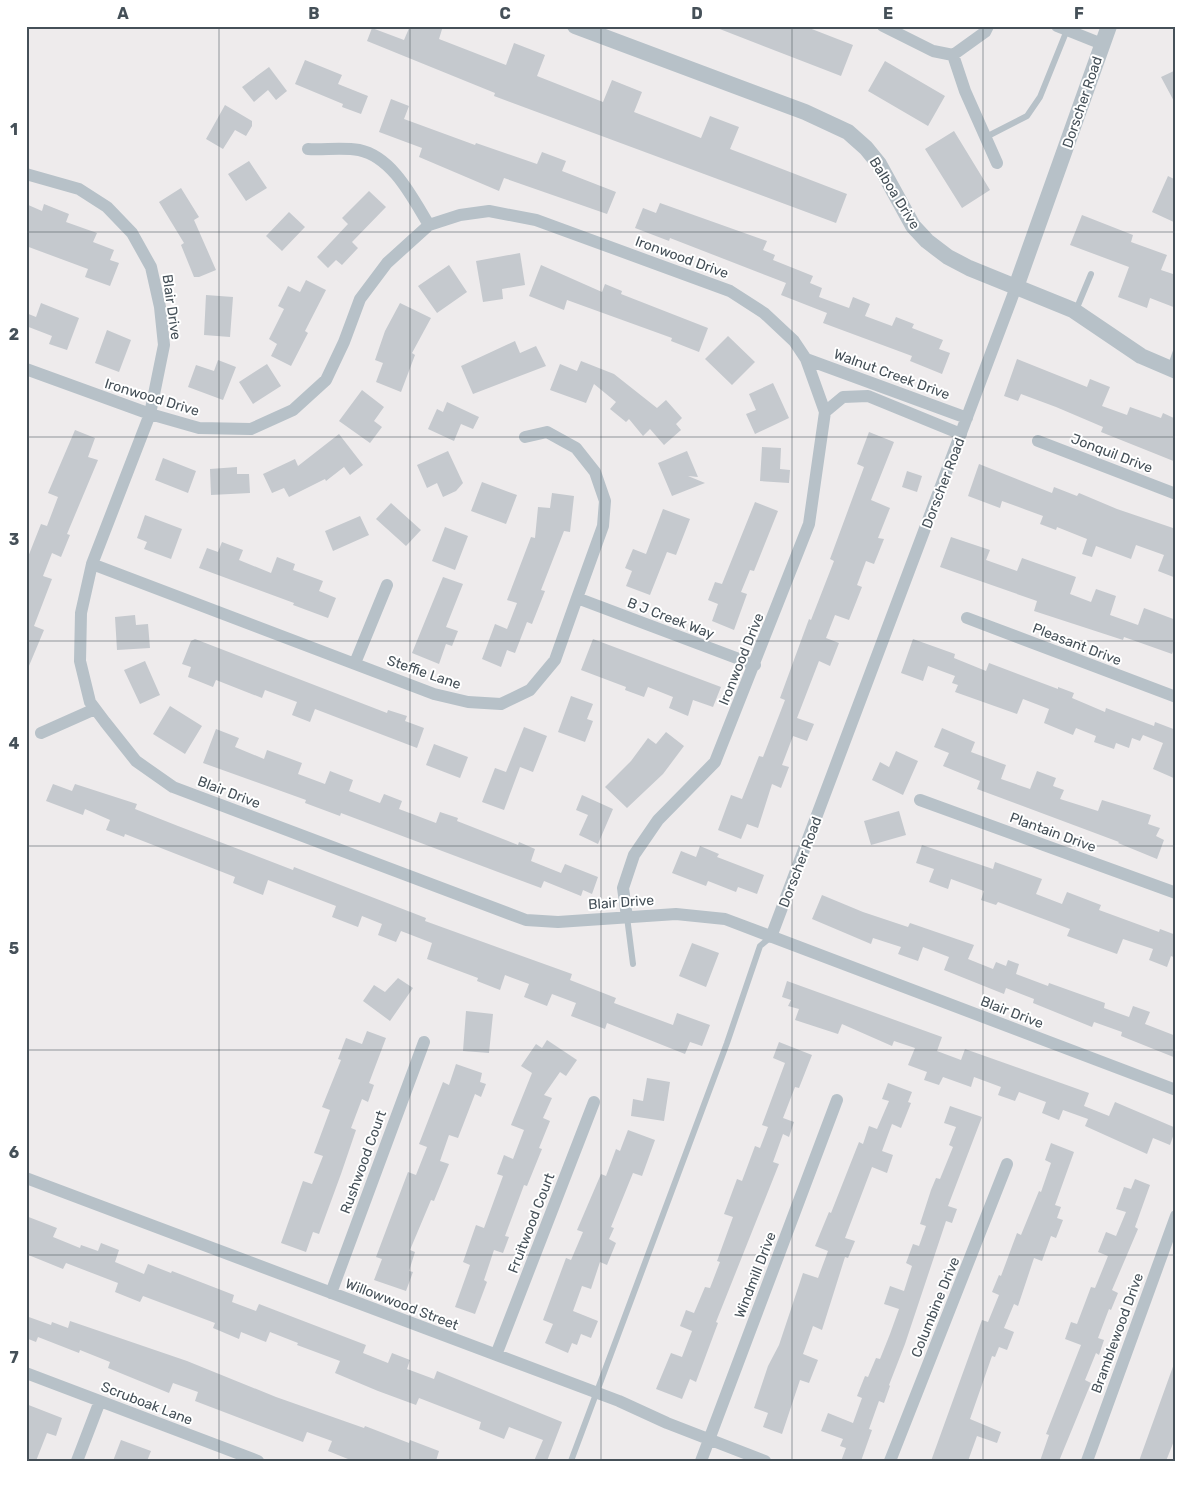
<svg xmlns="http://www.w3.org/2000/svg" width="1202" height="1487" font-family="Rubik,sans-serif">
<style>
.building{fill:#c5c9ce}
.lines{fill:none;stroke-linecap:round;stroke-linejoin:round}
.service{stroke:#b7c1c8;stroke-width:6}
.minor{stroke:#b7c1c8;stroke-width:12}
.tertiary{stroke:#b7c1c8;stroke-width:16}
.grid{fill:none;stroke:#455058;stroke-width:1;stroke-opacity:0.55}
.labels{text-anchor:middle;stroke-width:4;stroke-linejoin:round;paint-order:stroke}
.street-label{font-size:14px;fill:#455058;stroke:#fff}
.neatline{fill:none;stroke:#455058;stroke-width:2}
.grid-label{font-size:16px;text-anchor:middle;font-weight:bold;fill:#455058}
</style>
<rect width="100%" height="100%" fill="#eeebec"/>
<path class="building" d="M410,26H443L439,39L506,65L514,43L545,55L537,76L603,102L612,80L642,92L634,112L701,138L710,116L739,127L730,149L847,194L836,223L494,96L495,93L367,41L372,28L404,40Z
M712,26H804L853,45L841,76Z
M305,60L342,75L338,84L368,96L361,114L342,107L343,104L295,84Z
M885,61L945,96L928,126L868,91Z
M269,67L287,91L276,100L268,90L254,102L242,87Z
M1176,70V105L1161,77Z
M391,99L409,106L404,119L475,145L476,143L537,164L542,152L566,161L562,171L616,192L607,214L504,178L499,191L419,157L422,148L379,132Z
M225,105L252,121V126L246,136L235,130L223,149L206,139Z
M954,131L990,190L962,208L925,149Z
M249,161L267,188L246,201L228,174Z
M1168,176L1176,180V223L1152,212Z
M181,188L199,217L194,220L216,270L199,277H194L181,245L184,243L159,202Z
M369,191L386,207L352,242L358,248L342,265L336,260L328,268L317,257L348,224L342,218Z
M660,203L767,241L763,250L775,255L773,260L813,276L810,283L822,288L819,297L849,308L853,297L870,304L865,316L892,326L896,317L914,324L912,328L943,340L939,349L950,353L942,374L910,361L912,356L823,323L827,313L781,295L786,283L670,238L669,241L635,228L643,208L656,213Z
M26,204L42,211L44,204L69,214L66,222L97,233L93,242L114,250L110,260L119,263L110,286L85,277L88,269L26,246Z
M289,212L305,227L282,251L266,236Z
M1082,215L1133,235L1131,242L1167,255L1161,270L1176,275V308L1150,298L1147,308L1118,297L1129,267L1070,245Z
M520,253L525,285L502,289L503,299L483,302L476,261Z
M449,265L467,292L437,313L418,286Z
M541,265L602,292L605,284L622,291L621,294L708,328L699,352L671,341L672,338L567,300L564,310L529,296Z
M306,280L326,290L305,331L308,333L291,366L271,356L277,344L269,339L284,309L278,306L288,286L300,292Z
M206,295L233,297L230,337L204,335Z
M41,303L79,318L67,350L49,344L52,336L26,326V313L36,317Z
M400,303L431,318L412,353L415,355L401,392L376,382L383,363L375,360L385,331Z
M107,330L131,340L119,372L95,363Z
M728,336L755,362L732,385L705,359Z
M515,341L520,353L536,346L546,366L473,394L461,366Z
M1017,359L1087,387L1090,379L1110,387L1102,406L1127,415L1130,407L1161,418L1163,413L1176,419V462L1101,432L1103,427L1056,407L1021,394L1018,401L1004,396Z
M218,360L236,367L223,400L188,387L196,365L214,371Z
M581,361L614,374L657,408L666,400L682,418L676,424L681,430L664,445L650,429L643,436L629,419L626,422L610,409L616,402L594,384L586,403L550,390L560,364L577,371Z
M267,364L281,386L253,404L239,382Z
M773,383L789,418L755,434L746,414L756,410L749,394Z
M362,390L384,407L374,421L382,427L370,443L339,421Z
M447,402L479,417L473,429L461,424L454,441L428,429L437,409L443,412Z
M75,430L95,438L88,457L98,460L67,534L70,535L61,557L52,553L43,576L52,579L34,626L44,630L26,673V562L41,524L47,526L58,497L48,493Z
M869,432L894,442L871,500L890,508L878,538L884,539L874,564L866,561L857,585L862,587L849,620L835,615L826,638L839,643L830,666L819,661L797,718L814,724L807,741L793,736L782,765L789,767L781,788L772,784L758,828L747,824L741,839L718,830L731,795L742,799L759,756L763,757L785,700L780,698L809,619L811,620L834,561L830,559L864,467L857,464Z
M339,434L363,465L350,475L344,467L326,481L325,479L289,497L284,488L272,493L263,474L295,459L298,466Z
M762,447L781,448L780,469L790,470L789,483L760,481Z
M448,451L463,483L456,491L443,497L437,483L427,488L417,465Z
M687,451L698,477L688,476L705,483L672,496L658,463Z
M163,458L196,471L188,493L155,480Z
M979,464L1052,493L1054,487L1077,496L1079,493L1117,509L1173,528L1176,526V578L1158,571L1164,555L1136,545L1131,559L1096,546L1092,557L1082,554L1087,539L1057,527L1056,530L1040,524L1043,516L1002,501L1000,508L968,496Z
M237,467V474H249L250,493L211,495L210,469Z
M907,471L922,476L917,492L902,487Z
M482,482L517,495L506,524L471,511Z
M552,493L574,496L570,532L564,531L541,590L545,591L532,624L527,622L515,653L507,650L501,667L482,659L495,624L507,629L517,603L507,600L531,537L535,538L538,507L550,508Z
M755,502L778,511L754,571L750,570L741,592L747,594L734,630L712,621L718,604L708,600L715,582L722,584Z
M391,503L421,530L406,546L376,519Z
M663,509L690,519L676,555L667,552L650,595L626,586L632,571L625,568L633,549L646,554Z
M145,515L182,529L171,559L144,549L147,542L137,538Z
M360,516L369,535L333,551L325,531Z
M445,527L468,536L455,570L432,561Z
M951,537L990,550L986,560L1017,571L1022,558L1076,577L1070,594L1091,602L1096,589L1116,596L1110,615L1138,625L1144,608L1176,620V643L1172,654L1124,637L1123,640L1034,611L1037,601L940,567Z
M222,542L243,550L239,560L271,573L277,557L295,564L293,570L323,581L319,591L336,598L328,618L293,605L294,603L199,568L207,548L218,552Z
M443,577L463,584L446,627L458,631L452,646L446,644L439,664L412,653Z
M135,615L136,625L148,624L150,648L117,650L115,617Z
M195,639L387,713L388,710L407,716L405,721L424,728L417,748L315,709L310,722L292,715L297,702L265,690L262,698L216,680L213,687L188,677L191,667L182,664L191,641Z
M593,639L721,687L713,707L693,700L688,716L669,708L673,697L648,687L644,697L625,690L626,687L581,670Z
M913,639L955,654L954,658L986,671L989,663L1058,689V687L1074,693L1072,698L1105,712L1106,708L1154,726L1155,722L1176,730V779L1153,769L1163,743L1143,735L1140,741L1132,738L1129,748L1116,743L1114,749L1094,742L1096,736L1076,728L1073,735L1044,723L1049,709L1023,699L1017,714L955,692L958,685L952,683L955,676L928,666L923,681L901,673Z
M145,661L160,695L140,704L124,670Z
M571,696L593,704L587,719L593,721L585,742L558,732Z
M170,706L202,726L185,754L153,734Z
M524,727L547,736L533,772L520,767L504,810L482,802L495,768L506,772Z
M942,728L975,742L971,752L1006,765L1001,779L1030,789L1037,771L1056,778L1053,786L1064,790L1060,799L1098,811L1102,800L1151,815L1148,824L1160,828L1156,836L1164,840L1157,859L1118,843L1119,842L977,789L980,781L943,766L949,753L934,747Z
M216,729L239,738L235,747L264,759L267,750L302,763L298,774L325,784L330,771L353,780L349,791L380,803L384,794L402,801L399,809L436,823L440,812L458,818L457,821L518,845L519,842L535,849L531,861L561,873L565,864L598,877L592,894L583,890L581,896L544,881L541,888L341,813L340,816L305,803L306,800L203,763Z
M666,732L684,746L663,774L627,808L605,787L631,761L648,738L656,744Z
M434,744L468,757L460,778L426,765Z
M896,751L918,761L903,795L872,780L880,762L889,767Z
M53,784L72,791L75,784L137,804L135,809L178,826L293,870L294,867L426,918L425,921L572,974L570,980L616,998L614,1003L673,1025L677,1013L710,1025L702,1046L690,1042L685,1054L607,1023L605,1029L571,1016L576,1003L552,994L547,1006L524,997L529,984L505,975L500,990L477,981L478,978L427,959L432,943L401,931L396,942L378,935L382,924L362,916L358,927L332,917L336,906L268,880L263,895L233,883L235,877L125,834L124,837L106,830L110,820L85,809L83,815L46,801Z
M582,795L613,809L598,844L579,835L588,815L576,810Z
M899,811L906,835L871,845L864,821Z
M922,845L993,869L995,862L1042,879L1036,894L1062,904L1067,892L1101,905L1099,910L1159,932L1160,929L1176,935V958L1171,956L1167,967L1149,960L1153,949L1123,939L1117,954L1067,936L1070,929L1049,921L998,902L996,905L981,900L984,891L951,879L948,889L929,882L934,869L916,863Z
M700,846L719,854L717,857L764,875L757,894L738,887L736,892L708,881L706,886L672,873L681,851L696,857Z
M822,895L863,912L908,927L910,923L974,945L968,959L993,969L996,962L1006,966L1008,960L1019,964L1016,974L1048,986L1049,983L1105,1003L1104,1008L1129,1017L1133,1006L1150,1012L1145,1024L1176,1036V1058L1121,1036L1122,1032L1094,1022L1092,1027L1033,1003L1034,999L1006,988L1004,994L944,970L949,957L923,947L918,961L898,954L901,947L873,938L871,944L812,919Z
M692,943L719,953L706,987L679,976Z
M398,978L413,988L390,1021L363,1001L374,985L385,992Z
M787,981L942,1037L937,1051L961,1060L965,1049L1089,1093L1084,1106L1109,1116L1115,1102L1176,1128L1170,1145L1153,1138L1147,1154L1085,1126L1088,1119L1063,1110L1059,1120L1042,1113L1046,1102L1019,1092L1015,1101L998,1095L1001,1087L974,1077L971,1087L943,1077L939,1085L924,1080L927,1072L908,1065L915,1048L894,1041L892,1046L842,1024L838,1034L795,1020L799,1009L788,1006L791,1000L782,997Z
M466,1011L493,1014L489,1053L463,1051Z
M367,1031L386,1038L369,1083L374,1085L368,1102L362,1099L351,1128L356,1130L341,1174L319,1234L313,1232L306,1252L281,1243L303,1181L312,1184L323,1156L314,1153L330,1110L322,1107L341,1060L338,1059L346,1038L362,1044Z
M547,1040L577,1060L566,1076L560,1072L544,1095L552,1098L543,1118L550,1121L539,1148L542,1149L527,1186L524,1185L505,1236L509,1237L503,1253L494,1250L484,1280L487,1282L475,1314L455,1307L470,1265L463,1262L476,1225L484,1228L503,1176L497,1174L504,1155L513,1159L524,1130L511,1125L532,1073L521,1066L536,1044L542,1048Z
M779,1042L812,1055L799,1088L795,1087L783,1118L794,1122L789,1137L783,1134L773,1162L779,1164L716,1322L718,1323L696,1382L690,1379L682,1399L656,1389L671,1353L682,1357L692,1331L680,1326L686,1310L694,1313L705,1287L710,1288L720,1262L717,1261L733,1217L724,1214L737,1179L742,1181L755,1146L760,1148L768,1127L762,1125L785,1063L773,1058Z
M456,1064L482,1073L480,1082L486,1084L481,1097L475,1094L458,1138L449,1135L440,1161L449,1164L434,1201L431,1200L410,1250L415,1252L409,1271L413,1272L406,1291L374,1280L382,1259L376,1257L408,1172L416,1175L427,1147L419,1144L443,1082L449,1085Z
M647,1078L670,1082L664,1121L631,1116L633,1099L643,1101Z
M888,1083L912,1092L908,1102L911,1103L901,1128L892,1124L882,1151L893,1155L887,1173L872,1167L845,1238L855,1241L848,1258L845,1257L822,1330L813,1326L803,1354L818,1360L809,1383L800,1380L782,1434L763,1427L768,1413L754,1408L768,1366L779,1345L803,1273L818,1278L828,1251L815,1246L829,1212L831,1213L859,1142L863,1144L869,1126L877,1129L889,1101L882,1099Z
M950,1106L982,1117L948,1206L957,1209L952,1223L946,1221L905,1344L889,1385L890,1386L884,1403L879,1401L869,1429L872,1430L861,1461H841L846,1448L840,1446L843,1439L821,1431L828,1413L853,1423L862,1398L857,1396L865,1376L868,1377L876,1358L880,1359L890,1334L899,1309L884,1304L890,1286L904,1291L912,1266L906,1263L913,1244L919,1246L926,1226L920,1224L931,1190L936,1178L940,1179L953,1147L949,1145L956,1127L944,1123Z
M628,1130L655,1140L642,1176L633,1173L611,1227L614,1228L609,1239L616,1243L607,1265L600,1262L591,1289L582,1286L573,1311L598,1321L591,1338L581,1334L577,1345L572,1343L568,1353L545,1343L553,1324L543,1320L566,1258L571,1260L583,1232L577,1230L601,1174L606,1176L616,1149L620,1151Z
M1051,1143L1074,1152L1055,1205L1061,1207L1057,1218L1063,1220L1056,1238L1051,1236L1042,1261L1034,1258L1018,1306L1014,1304L1004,1328L1014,1332L1007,1350L999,1347L995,1357L992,1356L970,1419L1001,1432L997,1443L977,1436L968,1461H931L982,1320L988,1322L999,1295L992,1292L999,1275L1001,1276L1017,1233L1021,1235L1039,1191L1041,1192L1051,1163L1045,1160Z
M1135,1179L1150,1185L1135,1227L1138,1229L1112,1290L1118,1293L1111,1310L1109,1309L1098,1338L1104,1340L1099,1355L1096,1353L1085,1380L1091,1383L1059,1461H1040L1049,1435L1046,1434L1081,1345L1065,1339L1071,1322L1077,1324L1091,1287L1095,1288L1108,1256L1098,1252L1106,1232L1116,1236L1126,1212L1116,1209L1124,1187L1131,1189Z
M26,1216L57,1228L53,1237L80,1248L81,1245L98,1251L101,1243L119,1250L115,1262L144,1274L148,1264L171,1273L172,1271L234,1295L232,1302L256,1311L259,1304L366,1345L363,1353L388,1363L392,1353L410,1360L407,1369L434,1379L437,1371L562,1422L547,1461H534L543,1440L509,1427L504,1439L479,1429L481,1422L419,1398L416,1405L378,1391L335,1373L340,1361L297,1345L298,1343L270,1332L266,1342L241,1332L239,1339L213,1328L215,1323L143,1296L140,1302L115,1292L118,1283L66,1263L63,1269L26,1254Z
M26,1316L51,1325L52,1322L68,1328L70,1321L187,1361L276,1397L364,1428L365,1426L409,1443L410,1440L439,1451L436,1461H353L328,1451L332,1441L307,1432L303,1442L195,1401L198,1392L173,1383L169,1393L108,1368L110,1362L80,1350L79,1353L38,1337L36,1342L26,1338Z
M1175,1361L1176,1436L1166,1461H1139Z
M26,1404L62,1418L56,1436L47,1433L36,1461H26Z
M121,1440L151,1451L147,1461H113Z"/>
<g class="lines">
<path class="service" d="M986,137L1027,116L1040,97L1067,30
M1076,310L1091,274
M1170,368L1176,351
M627,917L633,964
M571,1461L727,1043L760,946L771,937"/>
<path class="minor" d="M883,26L933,51L953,55L985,32L988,26
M1057,26L1102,44
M953,55L965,91L997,163
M308,149C324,150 343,147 359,150C393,157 413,199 429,225
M26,174L79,189L107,207L132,233L151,267L160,307L164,345L150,414L92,564L81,613L80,661L90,702L105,722L136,761L173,787L526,920L558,922L676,914L725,919L1176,1090
M806,359L967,418
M26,369L150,414L199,428L251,429L293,410L326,380L344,342L360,299L387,263L429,225L460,215L489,211L536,220L730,291L764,313L794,341L806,359L825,412L809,524L715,762L658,820L634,855L623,888L627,917
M825,412L843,397L868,396L961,434
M1038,441L1176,494
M92,564L434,694L468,702L501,704L530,690L555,660L577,598L603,526L605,501L595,472L576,448L547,432L525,437
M577,598L755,665
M967,618L1176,697
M355,663L387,585
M41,733L95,709
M920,800L1176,893
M771,937L1016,287
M26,1178L619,1401L667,1423L765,1461
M331,1293L424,1042
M496,1355L594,1102
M26,1373L258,1461
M77,1461L100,1401
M701,1461L837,1100
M890,1461L1007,1164
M1087,1461L1176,1216"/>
<path class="tertiary" d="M575,26L805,112L848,132L866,148L879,164L913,226L927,241L948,257L969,268L1073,310L1141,356L1176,371
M1016,287L1109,26"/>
</g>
<path class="grid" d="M219,26V1461M410,26V1461M601,26V1461M792,26V1461M983,26V1461M26,232H1176M26,437H1176M26,641H1176M26,846H1176M26,1050H1176M26,1255H1176"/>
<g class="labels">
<g class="street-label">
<text transform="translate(1082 102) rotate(-71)" y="5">Dorscher Road</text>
<text transform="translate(895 193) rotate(58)" y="5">Balboa Drive</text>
<text transform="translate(682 257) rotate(20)" y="5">Ironwood Drive</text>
<text transform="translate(172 307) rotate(82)" y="5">Blair Drive</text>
<text transform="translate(892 374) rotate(20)" y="5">Walnut Creek Drive</text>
<text transform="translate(152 397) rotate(17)" y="5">Ironwood Drive</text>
<text transform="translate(1112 453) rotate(21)" y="5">Jonquil Drive</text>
<text transform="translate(943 483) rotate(-69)" y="5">Dorscher Road</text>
<text transform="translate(671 618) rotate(21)" y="5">B J Creek Way</text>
<text transform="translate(1077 644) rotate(21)" y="5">Pleasant Drive</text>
<text transform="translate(741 659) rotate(-68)" y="5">Ironwood Drive</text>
<text transform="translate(424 672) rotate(19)" y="5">Steffie Lane</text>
<text transform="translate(229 792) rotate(21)" y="5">Blair Drive</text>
<text transform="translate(1053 832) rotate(20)" y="5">Plantain Drive</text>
<text transform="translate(800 862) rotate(-69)" y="5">Dorscher Road</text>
<text transform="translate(621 902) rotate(-4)" y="5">Blair Drive</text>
<text transform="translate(1012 1012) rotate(21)" y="5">Blair Drive</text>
<text transform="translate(363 1162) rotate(-70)" y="5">Rushwood Court</text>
<text transform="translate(531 1223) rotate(-69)" y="5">Fruitwood Court</text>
<text transform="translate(755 1275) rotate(-69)" y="5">Windmill Drive</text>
<text transform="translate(402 1304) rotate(21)" y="5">Willowwood Street</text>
<text transform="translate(935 1307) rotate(-68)" y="5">Columbine Drive</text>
<text transform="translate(1117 1333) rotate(-70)" y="5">Bramblewood Drive</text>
<text transform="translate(147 1403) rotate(21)" y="5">Scruboak Lane</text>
</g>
</g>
<rect width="1202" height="1487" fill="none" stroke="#ffffff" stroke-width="55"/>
<rect x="28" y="28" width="1146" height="1432" class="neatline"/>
<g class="grid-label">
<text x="123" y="19">A</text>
<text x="314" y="19">B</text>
<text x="505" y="19">C</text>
<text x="697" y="19">D</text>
<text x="888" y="19">E</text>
<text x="1079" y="19">F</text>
<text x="14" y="135">1</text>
<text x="14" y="340">2</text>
<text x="14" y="545">3</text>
<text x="14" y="749">4</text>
<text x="14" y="954">5</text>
<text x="14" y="1158">6</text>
<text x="14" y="1363">7</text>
</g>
</svg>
